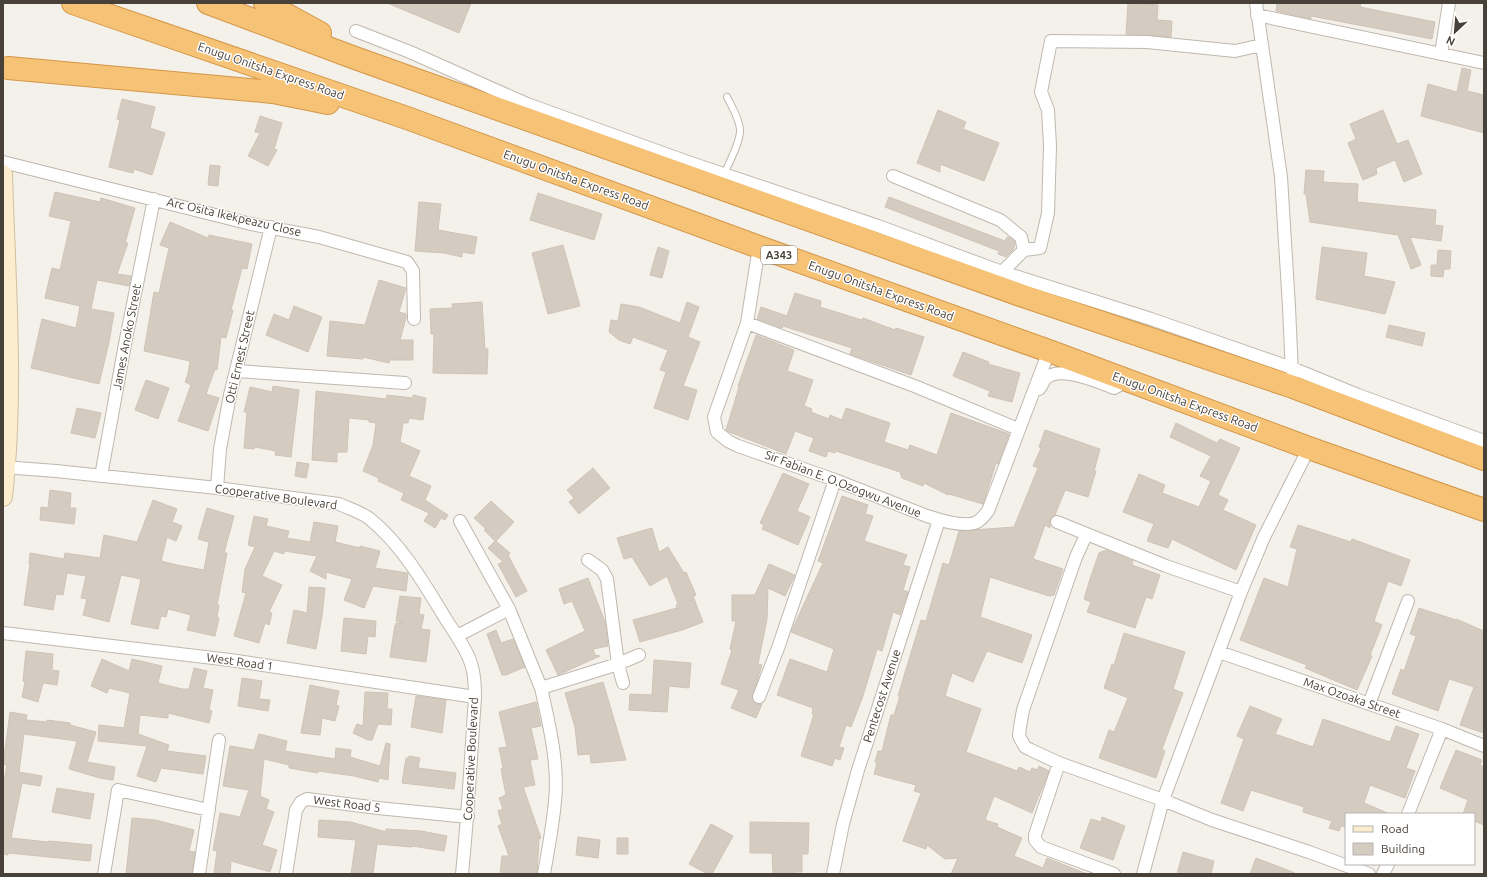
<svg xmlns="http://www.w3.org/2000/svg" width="1487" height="877" font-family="Ubuntu,sans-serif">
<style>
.building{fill:#d5ccc1;stroke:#d0c3b5}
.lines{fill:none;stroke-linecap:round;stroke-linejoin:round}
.lane-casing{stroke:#bfb8ae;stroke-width:8}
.street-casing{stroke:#bfb8ae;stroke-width:14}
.secondary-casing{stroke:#d1c09e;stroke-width:20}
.highway-casing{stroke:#d49646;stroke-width:24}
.lane{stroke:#fff;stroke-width:6}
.street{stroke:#fff;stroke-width:12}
.secondary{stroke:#fbedce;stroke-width:18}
.highway{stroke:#f5c276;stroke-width:22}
.labels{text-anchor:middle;stroke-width:3;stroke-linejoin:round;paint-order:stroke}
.shield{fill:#fff;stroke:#7f7a74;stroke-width:1}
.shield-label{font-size:11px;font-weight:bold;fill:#484139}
.street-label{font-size:12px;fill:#484139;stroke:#fff}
</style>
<rect width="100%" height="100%" fill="#f4f1eb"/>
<path class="building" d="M387,3H471L459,33Z
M1128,3L1158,5L1157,20L1172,21L1171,37L1126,34Z
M1277,3H1361L1360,7L1435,22L1432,39L1311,16V19L1276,11Z
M1462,68L1471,70L1467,91L1484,95V133L1421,116L1428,84L1457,92Z
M122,99L155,107L150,128L165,133L152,175L134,169L133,173L109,167L120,120L117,119Z
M938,110L966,122L963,129L999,143L984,181L940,164V172L917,163Z
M1383,110L1397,144L1408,140L1422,174L1404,182L1395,160L1376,168L1377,174L1363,180L1348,143L1356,139L1350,124Z
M260,116L282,123L274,149L277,150L268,166L248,156L260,133L255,132Z
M210,165L220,166L218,186L208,185Z
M1306,170L1324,171L1323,182L1358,184L1357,202L1436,210L1435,225L1443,226L1441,241L1410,237L1421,265L1411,269L1398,235L1310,222L1306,194H1304Z
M55,192L100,202L101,198L135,208L125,243H128L117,274L131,276L129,286L97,280L91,309L114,313L109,342L99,384L31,368L42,319L76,328L80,306L45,298L52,268L60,270L71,221L49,216Z
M538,193L602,214L594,240L530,220Z
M889,197L1005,241L1007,237L1010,238L1014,241L1015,245L1013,250L1006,257L998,254L999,251L885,207Z
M419,202L441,204L438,230L477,237L474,254L462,252V257L444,253L415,251Z
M170,222L208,238L209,235L252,244L247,269L242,268L231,310H233L226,338L221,337L217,370L215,369L206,394L219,398L208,431L178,421L191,385L185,382L188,374L190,361L144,351L154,292L159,293L169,248L160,245Z
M563,245L580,306L548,314L532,253Z
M658,247L669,251L662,278L650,275Z
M1322,247L1367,253L1364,276L1395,282L1385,314L1316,299Z
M1438,250L1451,251L1450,269H1444L1443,277L1431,276V265H1437Z
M379,280L406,288L399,312L406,314V318L400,340H413V360H390L389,363L363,357V359L327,356L330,321L365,325Z
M795,293L821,301L820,307L862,320L863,318L895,330L896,328L924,337L911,375L850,354L852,348L783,326L782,328L757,319L761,307L787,316Z
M482,302L485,349H488L487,374L433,373L434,334H431L430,309L453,308L452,304Z
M687,302L699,307L688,337L700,342L683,386L697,390L688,420L654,408L666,372L660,370L668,350L633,337L630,344L619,340L609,332L611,320L618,321L621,304L639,307L680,323Z
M294,306L322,317L308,352L266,335L274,314L289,320Z
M1389,325L1425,333L1422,346L1386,337Z
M756,335L794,350L787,371L813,380L804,406L812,409L811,412L829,419L830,415L842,420L846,408L890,423L884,442L908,450L910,445L937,455L951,413L1009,434L998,464L996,463L983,504L949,494L948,495L924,483L923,486L902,478L900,472L836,451L835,453L828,451L826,457L809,451L814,438L795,431L786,454L729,432L726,430L739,387L738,386Z
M963,352L989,362L988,364L1020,373L1012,402L988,396L990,391L953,376Z
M146,380L169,388L158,419L135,410Z
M273,386L299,390L291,457L275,455L276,451L255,447L254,449L244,448L247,412H244L250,387L272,392Z
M316,391L386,399L387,395L413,398V395L426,398L423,420L409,418L408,423H403L400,442L420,451L409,476L431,486L425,500L448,515L445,520L441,518L435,528L424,521L429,513L401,500L404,493L378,481L379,478L363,471L373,445L376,423L369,422V420L349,418L347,452H337V462L312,460Z
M77,408L101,413L95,438L71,433Z
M1176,423L1217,443L1220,439L1240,448L1218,495L1228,500L1223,510L1256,525L1236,570L1172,539L1168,548L1147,541L1154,524L1123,512L1139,474L1165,485L1162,493L1199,507L1211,481L1200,476L1211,456L1170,437Z
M1045,430L1100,449L1094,471H1096L1088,497L1065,490L1055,515L1050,520V528L1045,525L1033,559L1063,569L1054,595L1049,596L990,577L980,617L1032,635L1022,663L987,651L973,682L952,673L945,696L981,709L966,752L1017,771L1019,767L1030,772L1032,768L1037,770L1039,766L1049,771L1032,813L994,796L985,820L998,824L997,827L1022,838L1014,856L1043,868L1047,858L1087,874H951L958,858L945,859L927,845L926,849L903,841L921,793L914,791L916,785L874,774L877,763L875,762L878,751H882L891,715H894L900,696H898L921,620L926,621L943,563L949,565L959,531L1014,527L1038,468L1033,466L1041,448L1039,447Z
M297,462L309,464L306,478L295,476Z
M593,468L610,488L579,514L569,502L574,498L567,490Z
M783,473L809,484L797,511L810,517L798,545L762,529L764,525L760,523Z
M50,490L71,493L70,508H76L74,524L40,520L41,507L48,508Z
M842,496L868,505L865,514L873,516L864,541L907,555L903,565L910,567L903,590L908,592L900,615L893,612L882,651L877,649L863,696L851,727L846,725L839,747L844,748L840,760L835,758L832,766L801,756L814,714H812L813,708L777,695L790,659L827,672L834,649L791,632L823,563L818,561Z
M153,500L177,509L172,522L182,526L176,541L167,537L161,561L177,565L204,570L209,542L198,539L207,508L234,516L224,553H227L217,605H219L217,617L219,618L215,636L187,630L191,615L168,609L166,617L161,616L158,629L131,624L141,579L121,575L109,622L83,615L87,599L81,598L86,576L67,573L63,595L56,594L53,610L24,605L30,564H29L30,553L64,559L65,553L100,558L104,535L137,542Z
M491,501L514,522L496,541L510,553L508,555L527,591L516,597L498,564L503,562L488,548L495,541L484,530L486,529L474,518Z
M254,516L268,519L266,526L289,531L287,538L310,542L314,522L338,526L335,542L360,548V546L380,551L375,568L408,573L406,591L373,586L364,608L344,600L352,579L326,572V579L310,571L317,556L284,551V554L274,551L262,576L282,585L269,612L272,613L269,625L265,623L259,643L234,636L246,593L242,592L245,569L255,547L248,545Z
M1298,525L1351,542L1352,539L1410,560L1401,586L1388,581L1374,621L1382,625L1370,655L1372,656L1357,690L1305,668L1307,665L1240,640L1264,578L1288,587L1297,549L1290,547Z
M652,528L659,552L668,547L684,573L686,572L696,595L693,596L703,622L682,630L640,642L633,620L677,608L676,605L678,604L667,576L650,586L632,557L624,559L617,538Z
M1106,550L1133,561L1132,565L1160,575L1152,599L1146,597L1135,628L1087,612L1091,602L1084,599L1090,579L1099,553Z
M769,564L795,575L785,596L768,588L767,619L758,664L762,665L752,698L756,704H762L756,718L731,708L739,690L721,684L732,650L730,649L736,621H732V595H755Z
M588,578L605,622L608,646L593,649L595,655L600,656L558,675L546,650L585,631L572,601L564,604L559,589Z
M309,587L325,588L322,616L316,649L287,643L294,610L307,613Z
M400,596L421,598L419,614L424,615L421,629L430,630L426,662L390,657L395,625H396V623H403L396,621Z
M1419,608L1456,620V619L1484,631V733L1460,725L1474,687L1449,679L1438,711L1392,694L1401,669L1404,671L1416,636L1410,634Z
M344,618L376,621L375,637L368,636L366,654L341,651Z
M496,630L501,643L513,639L525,667L506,675H502L487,634Z
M1124,633L1185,652L1173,689L1183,693L1162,749L1165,751L1156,778L1099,758L1109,730L1114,732L1128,698L1104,688L1112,664L1114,665Z
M26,651L53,654L52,670L59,671L57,685L43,683L38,702L22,697L25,682L23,681Z
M102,659L129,671L132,659L162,666L158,683L182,689H189L194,668L207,671L203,688L213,690L209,710L212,711L209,723L168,713V718L140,715L138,734L169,745L167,751L206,756L203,774L161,768L156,782L137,776L147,746L98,741L99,725L124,728L130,693L109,688L107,693L91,686Z
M654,660L691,663L689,688L669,686L667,712L629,710L630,694L652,695Z
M242,678L262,681L259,699L270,700L268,711L238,706Z
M603,682L626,760L591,763L590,754L578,755L575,727L565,693Z
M310,685L339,691L336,705L339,706L335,721L322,718L320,735L301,733Z
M365,692L388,693L387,709H392L391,725L378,724L372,740H368L353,733L357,724L363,726Z
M416,696L446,700L442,733L411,727Z
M536,702L541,726L531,728L538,759L530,760L535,785L523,787L541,838L539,839L537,874H500L502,856H509L498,826L502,824L498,811L503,809L499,798L506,795L501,769L503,768L499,748L507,747L499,712Z
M1250,706L1282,719L1275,734L1313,747L1323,719L1390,742L1396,726L1419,734L1406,768L1415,771L1405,798L1370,785L1364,803L1390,814H1346V827L1341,826L1339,831L1329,828L1332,821L1303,812L1304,807L1251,790L1243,811L1221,803L1244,739L1237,736Z
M10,712L27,715L26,720L47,722V720L70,723V725L96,732L87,762L115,767L113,780L100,778L69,769L77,741L24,734L19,772L42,776L40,786L22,783L11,838L48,842L49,841L92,845L90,861L8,853V855L3,854V787L7,765L3,764Z
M259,734L287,741L285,751L335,759L336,748L351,750L350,757L380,766L386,743L390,744L388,780L379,778L378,782L354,776L318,771V773L289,768V765L264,759L260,796L269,800L266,809L274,812L262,845L277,850L270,872L231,861L230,874H214L217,851L213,850L220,813L240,817L249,790L223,786L230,746L254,750Z
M1456,750L1482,760L1480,765L1484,767V825L1474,821V814H1463L1468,800L1440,788Z
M409,756L420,758L418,768L456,773L454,789L402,783L406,758H408Z
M57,788L94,794L90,819L52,812Z
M1102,817L1125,826L1113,860L1080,848L1091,819L1101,822Z
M132,818L155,820L194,830L189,851L195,852L192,874H126Z
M319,820L351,822L386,832V829L421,831L447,836L444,851L412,846V847L377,844L373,874H351L356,840L318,837Z
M750,822L809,823L808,854H802V872H794V874H773L772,853H750Z
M711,824L733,836L712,874H708L689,864Z
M578,837L600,840L598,858L576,855Z
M617,838H628V854H617Z
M1183,852L1214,861L1211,874H1177Z
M1256,858L1295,873V874H1250Z"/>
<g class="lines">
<g class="lane-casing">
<path id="lane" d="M724,174C729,163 741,141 740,129C739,118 732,107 727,97"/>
</g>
<g class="street-casing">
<path id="street" d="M1256,3L1281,177L1289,307L1292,374
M1257,15L1484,63
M356,31L410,52L527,104L685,161L878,226L1002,272L1151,319L1292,368L1358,395L1484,441
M1441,54L1449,3
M3,162L251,224L319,237L407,262L413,271L414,319
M893,176L1000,220L1021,237L1024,250L1002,272
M759,247L747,323L714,417L717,432L728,441L738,446L835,480L927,516C939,520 965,528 977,522C982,519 985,515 988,511L1049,351
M1024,250L1040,248L1048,213L1050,146L1048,110L1041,92L1051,41L1147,42L1235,51L1262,45
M747,323L917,387L1018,429
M237,371L405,383
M1039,389C1042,386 1043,382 1045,379C1059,364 1099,382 1114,388L1127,381
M3,467L56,471L217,488L339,504C350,509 361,512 370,519C403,546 425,585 447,621C456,635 468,651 472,667C475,677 475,687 475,697C471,756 468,815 462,874
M101,476L125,344L154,199
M217,488L220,449L230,395L271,227
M460,521L509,609L541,688L618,664L639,655
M1057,522L1166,566L1241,592
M1086,535L1076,557L1023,710L1020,727L1019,736L1025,747L1031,750L1059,763L1163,800L1212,820L1309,852L1369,874
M588,560L602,570L607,579L618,664L623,683
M3,633L230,660L475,697
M457,636L509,609
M1219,652L1442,729L1484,746
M541,688C549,723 559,765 555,801C553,825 548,850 544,874
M759,697L778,648L835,480
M1369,704L1408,601
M1059,763L1035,835V840L1041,847L1114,874
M1408,814L1442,729
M104,874L118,790L209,810
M199,874L219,740
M286,874L296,810L301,802L307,799L378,808L468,817
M833,874L843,824L858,770L939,520
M1143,874L1163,800L1241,592L1264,537L1309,448
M1383,874L1388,864"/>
</g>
<g class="secondary-casing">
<path id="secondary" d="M3,174C6,281 15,390 3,497"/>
</g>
<g class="highway-casing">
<path id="highway" d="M73,3L407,118L759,247L1049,351L1309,448L1484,510
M208,3L355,58L1026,297L1293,387L1484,459
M265,3L320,33
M8,68L273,92L328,103"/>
</g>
<use href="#lane" class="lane"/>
<use href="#street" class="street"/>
<use href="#secondary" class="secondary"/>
<use href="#highway" class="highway"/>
</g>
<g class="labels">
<rect class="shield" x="761" y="246" width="36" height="18" rx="3"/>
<g class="shield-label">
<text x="779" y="259">A343</text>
</g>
<g class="street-label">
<text transform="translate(271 71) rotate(19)" y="4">Enugu Onitsha Express Road</text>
<text transform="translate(576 180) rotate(20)" y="4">Enugu Onitsha Express Road</text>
<text transform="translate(234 217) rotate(13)" y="4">Arc Osita Ikekpeazu Close</text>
<text transform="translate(881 291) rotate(20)" y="4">Enugu Onitsha Express Road</text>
<text transform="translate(127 337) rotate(-79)" y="4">James Anoko Street</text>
<text transform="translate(240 357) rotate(-77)" y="4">Otti Ernest Street</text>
<text transform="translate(1185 402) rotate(20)" y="4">Enugu Onitsha Express Road</text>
<text transform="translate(843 484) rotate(21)" y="4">Sir Fabian E. O.Ozogwu Avenue</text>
<text transform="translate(276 497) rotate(8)" y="4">Cooperative Boulevard</text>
<text transform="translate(240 662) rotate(8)" y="4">West Road 1</text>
<text transform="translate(882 696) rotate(-72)" y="4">Pentecost Avenue</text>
<text transform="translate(1352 698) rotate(19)" y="4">Max Ozoaka Street</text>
<text transform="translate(471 759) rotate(-87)" y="4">Cooperative Boulevard</text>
<text transform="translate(347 804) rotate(7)" y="4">West Road 5</text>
</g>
</g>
<rect width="1487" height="877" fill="none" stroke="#484139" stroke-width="8"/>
<rect x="1345" y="813" width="130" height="52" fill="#ffffff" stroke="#b6b3b0"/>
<rect x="1353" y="826" width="20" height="6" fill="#fbedce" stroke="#b6b3b0"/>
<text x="1381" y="833" font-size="12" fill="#484139">Road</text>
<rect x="1353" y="843" width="20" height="12" fill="#d5ccc1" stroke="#b6b3b0"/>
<text x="1381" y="853" font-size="12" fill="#484139">Building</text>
<g transform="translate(1455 32) rotate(206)" stroke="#ffffff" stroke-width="3" paint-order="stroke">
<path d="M0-3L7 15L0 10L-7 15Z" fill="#484139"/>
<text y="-6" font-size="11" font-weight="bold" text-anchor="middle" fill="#484139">N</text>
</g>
</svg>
